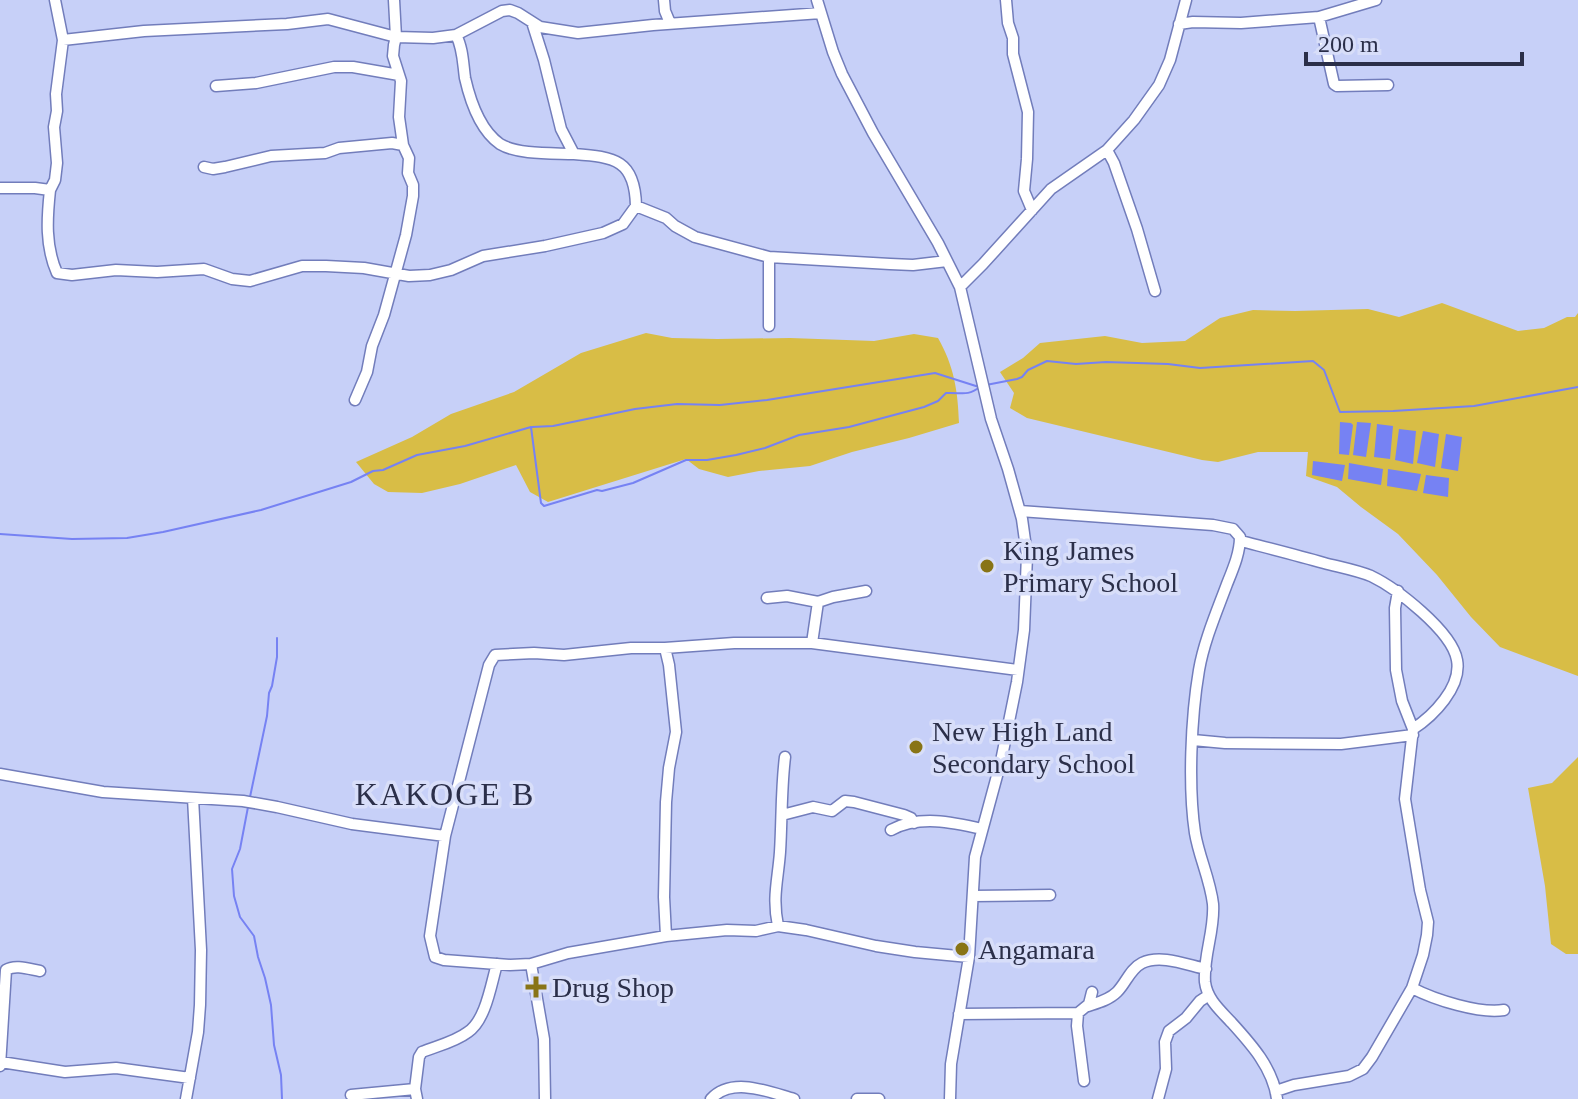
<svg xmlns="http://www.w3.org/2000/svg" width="1578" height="1099" font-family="Georgia,serif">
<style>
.green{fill:#d8bd46}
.water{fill:#7682f3}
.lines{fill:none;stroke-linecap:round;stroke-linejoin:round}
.stream{stroke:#7682f3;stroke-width:2}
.minor-casing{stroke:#727dbb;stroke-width:13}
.minor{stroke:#fff;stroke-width:10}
.poi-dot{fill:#887416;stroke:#d8def9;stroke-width:3}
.labels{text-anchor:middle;stroke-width:7;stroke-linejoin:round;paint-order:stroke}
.poi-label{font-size:28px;fill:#2b2f49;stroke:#d8def9;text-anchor:start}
.quarter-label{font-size:32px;letter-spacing:2px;fill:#2b2f49;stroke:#d8def9}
</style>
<rect width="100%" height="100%" fill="#c7d0f8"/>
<path class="green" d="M1442,303L1518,331L1544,328L1567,317H1575L1578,313V676L1500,647L1471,617L1437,575L1398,534L1361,507L1337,487L1306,476L1308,452H1258L1218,462L1202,460L1027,418L1010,408L1014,393L1000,372L1023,358L1040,343L1105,336L1142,343L1185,341L1220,318L1253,310L1295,311L1368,309L1399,317Z
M646,333L672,338L717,339L790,338L874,341L914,334L938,338C954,366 958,391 959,423L909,438L852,452L810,466L759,471L728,477L699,469L686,459L548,502L530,492L516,465L460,484L422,493L388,492L374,484L356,462L412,437L451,414L514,392L581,353Z
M1578,757V954H1566L1551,944L1545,886L1528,788L1552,783Z"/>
<path class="water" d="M1340,422L1351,423L1353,425L1349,455L1339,454Z
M1357,422L1371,423L1366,457L1353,455Z
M1377,424L1393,426L1390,459L1374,457Z
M1399,429L1416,431L1413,464L1395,460Z
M1423,431L1439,434L1435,467L1417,463Z
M1446,434L1462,437L1458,471L1441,468Z
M1313,461L1345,465L1342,481L1312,475Z
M1349,463L1383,469L1381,485L1348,479Z
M1388,469L1421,474L1417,491L1387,486Z
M1426,475L1449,478L1448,497L1423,493Z"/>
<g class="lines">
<path class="stream" d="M986,385L1017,379L1022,377L1028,370L1047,361L1076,364L1106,362L1168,364L1200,368L1313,361L1324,370L1340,412L1393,411L1474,406L1578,387
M532,427L553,426L635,409L677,404L720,405L767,400L935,373L979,387
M0,534L72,539L127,538L163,532L261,510L351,482L373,471L383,470L417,455L465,446L531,427L541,503L544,506L597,490L602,491L633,483L686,460H707L736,455L765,448L799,435L849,427L924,407L938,401L946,393C962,392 966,397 980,387
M250,797L267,716L269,693L272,686L277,657V638
M248,807L240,849L232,869L234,896L240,917L254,936L258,957L265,978L271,1005L274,1045L281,1075L282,1099"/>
<g class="minor-casing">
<path id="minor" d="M55,0L63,40
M664,0L665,11L670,23
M817,0L833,52L842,74L873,133L938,243L960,287L991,419L1008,469L1022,519L1027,555L1024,630L1017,682L1001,761L975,857L969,957L951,1064L950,1099
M1006,0L1008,23L1013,38V54L1028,112L1027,159L1024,191L1032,210
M1319,17L1334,84L1337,86L1388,85
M532,22L544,60L561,129L574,154C615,157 635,160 636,206
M1179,24L1193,22L1241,23L1319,17L1376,0
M456,35C463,48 463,64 465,78C470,100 480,130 500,144C518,155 554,153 574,154
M216,86L256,83L334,67H353L399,75
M1107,150L1114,163L1137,229L1155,291
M204,167L213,169L225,167L271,156L325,153L339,148L392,143L403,145
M0,188H35L50,190C47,218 45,246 57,273L72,275L116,270L157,272L204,269L232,279L250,281L302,266H326L364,268L409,276L430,275L451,270L483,256L545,246L603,233L623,224L636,206L666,218L675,226L695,237L769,257L890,264L913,265L947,261
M50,190L55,180L57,163L54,127L57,111L56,94L63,40L144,31L287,24L328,19L396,37L433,38L456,35L502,11L510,10L518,13L540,27L578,33L653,25L821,13
M960,287L983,264L1051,189L1107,150L1134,120L1159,85L1170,60L1186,0
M769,326V257
M355,400L367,372L372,346L384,315L406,235L413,196V185L408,173L409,158L403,145L399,117L401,81L393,56L394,45L396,37L394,0
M1020,511L1213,525L1233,529L1240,537C1240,553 1233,569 1227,584C1217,611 1204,641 1199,670C1191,717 1188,787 1195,833C1199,857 1210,879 1213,904C1215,930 1203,956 1205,982C1207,999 1220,1010 1231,1022C1251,1044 1273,1068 1277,1099
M1241,541C1268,548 1296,555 1324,563C1339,567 1356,570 1371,576C1396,588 1452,631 1457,660C1462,687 1433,716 1413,729
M767,598L787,596L818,602
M812,643L818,602L833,597L866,591
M665,648L669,665L676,732L669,768L666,802L664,897L666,936
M1193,740L1225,743L1341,744L1413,735
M0,774L103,792L243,801L277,807L352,824L445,836
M782,815L813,807L832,811L845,801L854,802L904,815L911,818L914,823
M891,830C919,815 952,822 982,829
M973,896L1050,895
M778,926C772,897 778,880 780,852C782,820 781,789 785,757
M531,964L568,953L666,936L727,930L756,931L778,926L806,930L876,946L915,952L969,957
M1412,988C1435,1000 1480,1014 1504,1010
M1088,1006C1097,1003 1109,1000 1117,992C1126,983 1130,969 1142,963C1161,954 1187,965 1206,969
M1078,1013L1077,1026L1084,1081
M959,1014L1078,1013L1089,1004L1092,992
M1,1062L65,1072L116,1068L190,1078
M0,1066L6,970C15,964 29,969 40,971
M1276,1091L1294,1085L1349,1076L1363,1069L1372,1057L1412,988L1423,955L1427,935L1428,922L1420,890L1405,799L1413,729L1402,701L1396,670L1395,608L1398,591
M351,1095L415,1089
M186,1099L198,1032L200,1005L201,950L193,798
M417,1099L415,1089L419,1057L422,1052C437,1046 455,1042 468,1032C486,1020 491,984 497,964
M545,1099L544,1039L531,964L510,965L444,960L435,957L430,936L445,836L489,665L495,655L534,653L564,655L631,648H665L734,643H812L1018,670
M711,1099C732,1076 769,1092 794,1099
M857,1099H879
M1158,1099L1166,1069L1165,1042L1169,1031L1186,1018L1200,1001L1209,995"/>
</g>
<use href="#minor" class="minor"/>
</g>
<g class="poi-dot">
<circle cx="987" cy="566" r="8"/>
<circle cx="916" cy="747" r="8"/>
<circle cx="962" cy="949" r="8"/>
<path d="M532 975h8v8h8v8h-8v8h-8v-8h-8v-8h8z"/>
</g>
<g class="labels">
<g class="poi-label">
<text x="1003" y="560">King James<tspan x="1003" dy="32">Primary School</tspan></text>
<text x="932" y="741">New High Land<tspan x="932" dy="32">Secondary School</tspan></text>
<text x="978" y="959">Angamara</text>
<text x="552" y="997">Drug Shop</text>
</g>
<g class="quarter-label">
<text x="445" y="805">KAKOGE B</text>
</g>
</g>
<path d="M1306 52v12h216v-12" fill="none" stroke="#2b2f49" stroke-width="4"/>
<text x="1318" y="52" font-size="24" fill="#2b2f49" stroke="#d8def9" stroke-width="6" paint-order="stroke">200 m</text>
</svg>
